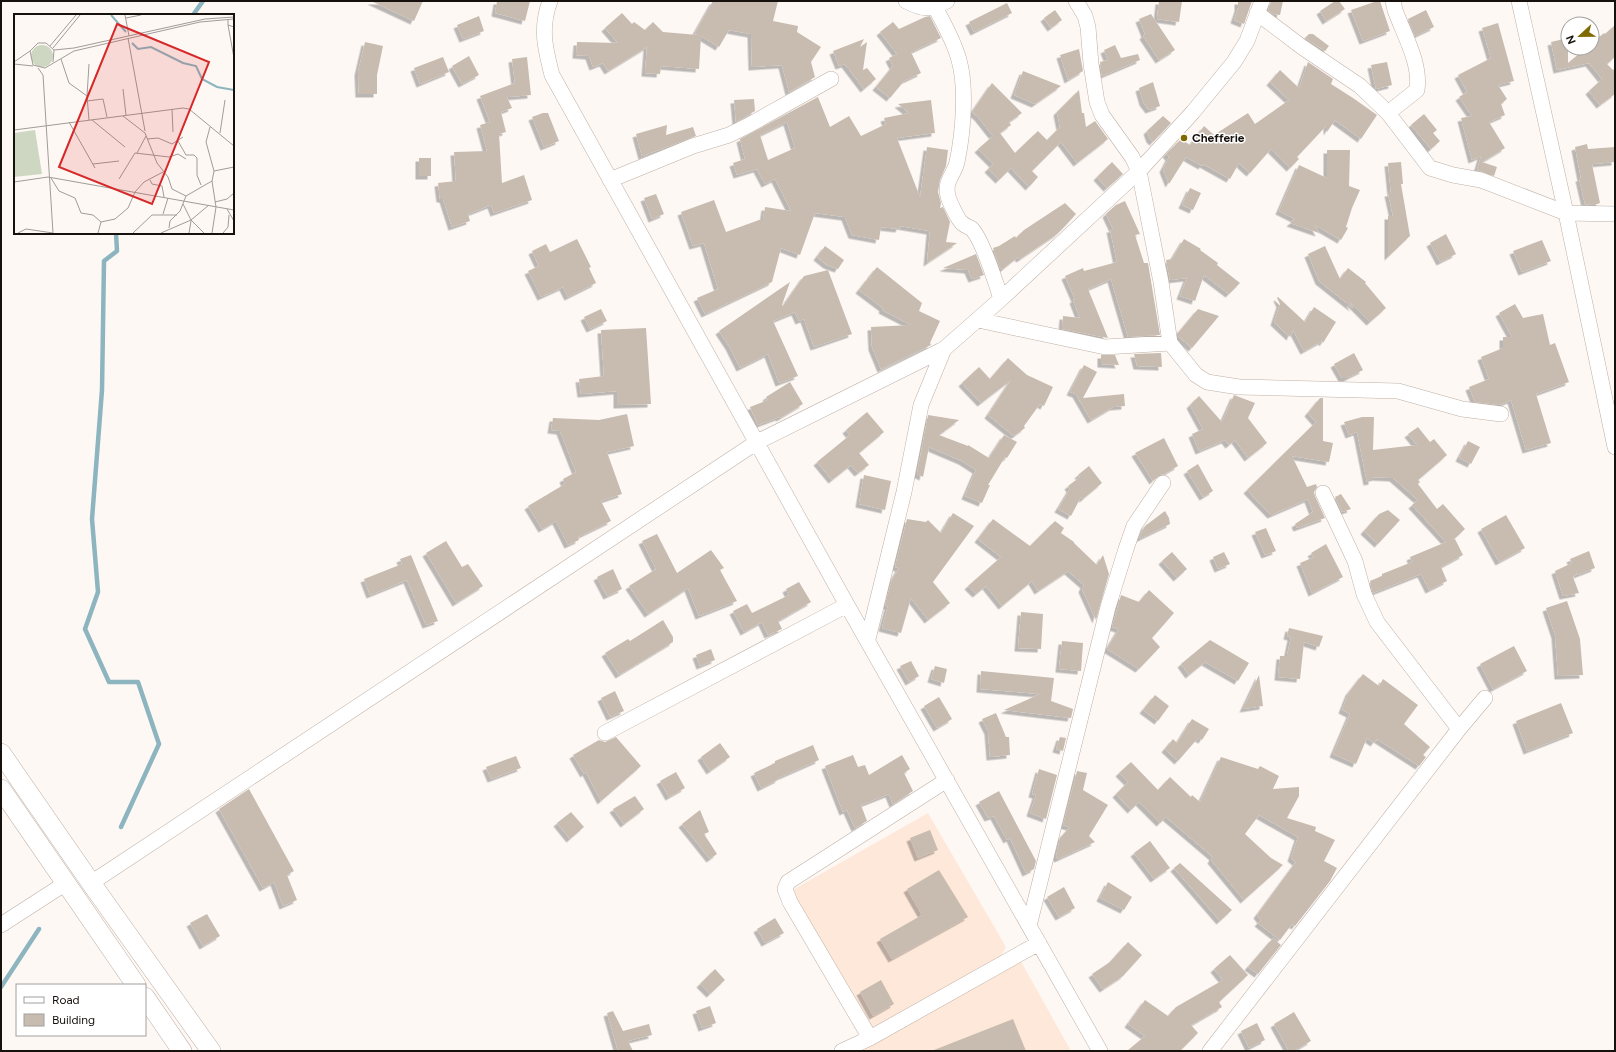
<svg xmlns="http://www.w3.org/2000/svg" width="1616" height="1052" font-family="Figtree,sans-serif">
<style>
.built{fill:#fee8d9}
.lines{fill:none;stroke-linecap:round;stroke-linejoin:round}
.stream{stroke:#8cb5c0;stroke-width:4.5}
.building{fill:#c8bcb0;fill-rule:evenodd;filter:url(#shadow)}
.minor-casing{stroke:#beb0a6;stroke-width:16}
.major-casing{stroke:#beb0a6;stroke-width:20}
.minor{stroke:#fff;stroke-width:15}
.major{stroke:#fff;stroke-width:19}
.poi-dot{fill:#7e6a01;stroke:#fff;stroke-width:1.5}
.labels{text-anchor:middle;stroke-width:3;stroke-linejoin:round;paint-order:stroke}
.poi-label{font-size:12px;font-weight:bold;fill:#16110d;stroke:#fff;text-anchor:start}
.inset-river{fill:none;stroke:#8cb5c0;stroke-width:2}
.inset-road{fill:none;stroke:#a19c98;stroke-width:1}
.view{fill:#d62828;fill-opacity:0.15;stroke:#d62828;stroke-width:2}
.inset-edge{fill:none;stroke:#16110d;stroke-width:2}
</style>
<defs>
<filter id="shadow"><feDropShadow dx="-3.5" dy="3.5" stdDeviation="0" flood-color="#0004"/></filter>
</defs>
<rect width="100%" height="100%" fill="#fef8f4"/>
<path class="built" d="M928,813L1006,947L998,961L873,1031L789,892Z
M1019,958L1071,1051H856Z"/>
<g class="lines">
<path class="stream" d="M193,15L203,1
M116,233L117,251L104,261L102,390L92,519L98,592L85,629L109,682H138L159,744L121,827
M1,987L39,929"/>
</g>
<path class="building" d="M371,1H423L414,21Z
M497,1H530L525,21L495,13Z
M713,1H778L773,21L798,26L797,32L821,47L811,62L815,77L789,92L782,65L752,67L751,34L729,30L719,47L701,36L699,69L661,66L660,74L645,73L647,47L608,71L603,63L593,67L589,56L576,55L577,42L618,43L605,28L622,13L632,24L634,22L645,30L653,22L663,32L698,35L695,33Z
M1159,1H1182L1179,22L1157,19Z
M1238,1H1252L1244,24L1234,20L1238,8Z
M1271,1H1283L1280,15L1273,14L1268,10Z
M1335,1H1339L1345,9L1326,21L1320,11Z
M1377,1H1380L1390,31L1363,41L1351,10Z
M1007,3L1012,13L974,32L969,22Z
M1055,10L1062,20L1051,28L1044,18Z
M1426,10L1434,27L1415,36L1408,19Z
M1151,14L1175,50L1159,60L1143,36L1145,34L1139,19Z
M479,16L484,31L463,39L457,25Z
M930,16L941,38L911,52L921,73L904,81L890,98L876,87L893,66L889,58L897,54L880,32L893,22L899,29L925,17Z
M1498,23L1514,81L1498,85L1507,99L1501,104L1505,115L1489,122L1505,148L1482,162L1497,167L1494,176L1477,170L1481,156L1472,160L1461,118L1472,116L1459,97L1467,92L1458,75L1491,58L1482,28Z
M1615,25V57L1607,64L1613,70L1615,68V94L1600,105L1589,91L1602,79L1589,63L1557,70L1551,42L1568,38V63L1586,48H1592V43L1604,33L1605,34Z
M1309,34H1313L1329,46L1325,51L1305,38Z
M864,39L860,47L867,42L863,70L867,68L876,79L864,89L845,64L839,66L833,51Z
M365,42L383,46L377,75V94H359L358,72Z
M1115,45L1121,58L1138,54L1140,60L1102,76L1100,62L1108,60L1104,50Z
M1079,49L1083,71L1068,80L1060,55Z
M469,56L479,75L462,84L452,66Z
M443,57L449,72L420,84L414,68Z
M527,57L531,95L507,97L512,108L501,112L506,132L499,134L502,183L524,175L532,200L494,213L491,205L468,214L470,221L452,227L443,199H440L438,183L456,181L454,152L487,151L480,125L490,122L480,96L515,83L512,59Z
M1308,62L1333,79L1331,84L1353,98L1377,115L1361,139L1335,120L1327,132V125L1297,157L1299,159L1290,168L1271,149L1250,173L1239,163L1230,179L1203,164L1202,166L1186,157L1169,184L1163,169L1169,157L1166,154L1181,139L1190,145L1204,126L1214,135L1248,113L1255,124L1289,100L1270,82L1280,70L1299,88Z
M1387,62L1392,85L1376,89L1371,65Z
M1023,71L1061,86L1035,104L1014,95Z
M1153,82L1160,106L1149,110L1143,102L1139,88Z
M992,83L1022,113L1009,122L1011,125L1000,133L1015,153L1038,131L1047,140L1060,127L1057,112L1079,90L1082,113H1084L1086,127L1095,121L1108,139L1077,163L1061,142L1032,171L1038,177L1029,187L1011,168L999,180L988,169L993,164L978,149L993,136L978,117L972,112Z
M818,97L830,127L849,116L861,136L886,124L884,118L909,113L898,104L931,100L935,133L897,138L920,197L927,147L948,150L946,166L940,180L938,192L941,203L940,208L943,207L950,222L946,242L957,243L927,263L930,231L900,226L899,229L881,227L879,240L852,235L845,217L815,213L800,255L781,248L772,282L705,314L697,298L718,289L704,243L693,246L681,212L714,200L726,232L759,220H763L765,207L791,211L775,179L765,184L757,169L737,175L733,163L745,159L740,139ZM787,122L795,148L768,160L760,135Z
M754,99L755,111L736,122L734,100Z
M543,113H548L559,141L544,147L532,117Z
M1424,114L1437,130L1433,133L1440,141L1431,149L1411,125Z
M1163,116L1171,123L1153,142L1150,139L1147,131Z
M667,125L666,135L693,127L696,136L642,156L636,134Z
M1587,144L1588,149L1615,147V162L1592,164L1600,203L1594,205L1585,204L1579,178H1581L1575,147Z
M1327,150H1350L1349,186L1360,190L1352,208L1346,227L1348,228L1341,240L1315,225L1319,233L1290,223L1295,219L1279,211L1299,165L1327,178Z
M419,158H431V176H419Z
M1112,162L1123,174L1107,188L1097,177Z
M1401,162L1403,184H1401L1410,236L1388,257V216H1393L1388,193H1391L1388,163Z
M1190,188L1201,193L1193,210L1182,205Z
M656,194L664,214L652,219L644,198Z
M1125,201L1140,234L1135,235L1144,263H1148L1160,335L1128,337L1111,279L1088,289L1108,338L1062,329L1063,316L1080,318L1073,300L1075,299L1065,276L1083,268L1084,271L1117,262L1110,229H1113L1106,214L1116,205Z
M1065,203L1076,214L1066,225L1057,234L1020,259L1018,257L1003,269L1000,268L993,248L999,246L1015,236L1016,238L1024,230Z
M1446,234L1456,254L1440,262L1430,243Z
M577,239L591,267L589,268L596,283L568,297L563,287L541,297L528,271L539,266L532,251L546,244L550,252Z
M1184,239L1201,249L1200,250L1218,263L1217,265L1240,283L1229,294L1204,275L1195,301L1180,296L1187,278L1170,280L1166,260L1172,259Z
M1542,240L1551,261L1522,272L1513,251Z
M825,246L844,260L838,269L827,265L817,257Z
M1325,246L1340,279L1348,268L1366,282L1365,283L1386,308L1370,322L1350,302L1353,308L1319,281L1308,254Z
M976,254L984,275L972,279L968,270L943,268Z
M877,267L922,303L919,311L940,321L930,343L931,345L881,369L872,347L871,327L911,325L882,310L883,308L859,290L869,277L871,279L870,276Z
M828,270L852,334L814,347L804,319L799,321L795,312L773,321L798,376L779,383L768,354L740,368L729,346L719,331L790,282L782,305L783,306L804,276Z
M1278,297L1305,322L1314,307L1336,322L1323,343L1322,341L1304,351L1293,330L1290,337L1274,322L1280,304L1277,298Z
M1515,304L1523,318L1543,314L1550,345L1555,343L1569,382L1536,394L1551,443L1526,450L1511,400L1499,405L1475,402L1469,387L1489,379L1481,357L1503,348V337H1512L1499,313Z
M601,309L607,321L590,329L584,317Z
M1198,309L1219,316L1192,348L1178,336V333Z
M646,328L651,404L617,405V391L581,394L579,379L604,376L601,330Z
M1161,353L1162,367L1137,366L1134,354Z
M1354,353L1363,370L1347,378H1342L1334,364Z
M1101,355H1115L1119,365L1101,364Z
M1008,358L1027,375L1053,387L1044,406L1040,404L1024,426L1025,428L1014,436L988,415L1011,380L981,403L962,383L979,367L990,379Z
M1084,365L1097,372L1083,398L1124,394L1125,406L1113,407L1091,420L1076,394L1070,392Z
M790,382L803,404L780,418L779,417L758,425L750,407L768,400L766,397Z
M1234,395L1255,403L1248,418L1267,443L1248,458L1235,440L1229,445L1225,440L1199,451L1192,434L1203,429L1190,405L1199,396L1222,422Z
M1320,398H1323V441L1333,443L1329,462L1292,456L1307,487L1316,484L1317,487L1314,492L1315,496L1325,518L1297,528L1295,524L1313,512L1308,499L1271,515L1247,490L1316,422L1308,413Z
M867,412L884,432L859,453L869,465L858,473L851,465L832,480L817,462L850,435L846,430Z
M627,414L634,446L607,452L622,494L601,501L611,521L578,537L579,540L568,545L556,521L542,529L528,506L565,484L563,479L576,472L560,431L551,430L553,418L599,420Z
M928,415L959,420L939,435L968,446V445L989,458L1004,435L1017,442L1007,458L1005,457L988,485H990L982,503L965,496L976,470L962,461L929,447L923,477L917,474Z
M1362,417H1374L1373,450L1417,445L1408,434L1418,427L1430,442L1434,439L1447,455L1418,480L1420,482L1418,484L1437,509L1443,504L1465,529L1453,540L1455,539L1463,555L1441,567L1447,581L1429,590L1421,574L1373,593L1372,591L1370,581L1382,576V574L1412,562L1410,557L1446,542L1412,505L1418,500L1393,478L1372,477V481L1367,482L1357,432L1349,435L1344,422Z
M1164,438L1178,466L1164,474L1159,475L1153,481L1135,453Z
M1468,441L1480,447L1471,464L1459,458Z
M1198,464L1213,491L1203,497L1187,471Z
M1089,466L1102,483L1083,499L1081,497L1071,516L1058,509L1070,489L1068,486L1080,477L1078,475Z
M864,475L891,481L885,510L859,504Z
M1341,494L1351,509L1342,512L1335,497Z
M1388,510L1400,520L1378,544L1364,531L1379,514Z
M1165,511L1169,518L1170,524L1139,539L1145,526Z
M953,513L974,526L933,582L950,603L928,620L911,598L901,633L882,628L888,606L885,605L888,594L892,580L899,568L895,567L907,519L926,522L928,520L941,533Z
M1506,515L1525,548L1499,562L1481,529Z
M993,519L1030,546L1055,521L1064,528L1061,533L1074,542V543L1097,565L1103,555L1109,574L1096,620L1082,589L1084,585L1068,571L1038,591L1032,581L1002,606L986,586L976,594L968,586L1001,557L978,539Z
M1266,528L1276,551L1265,555L1255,532Z
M657,534L677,573L711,550L724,568L720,570L737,601L699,616L688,588L648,614L629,586L656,569L642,541Z
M446,541L462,567L468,564L483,586L456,603L426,553Z
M1326,544L1343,577L1312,593L1300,563L1314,557L1311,553Z
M1589,551L1595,568L1577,575L1576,572V575L1573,577L1579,593L1563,596L1555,571L1572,563L1570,559Z
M1172,552L1187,569L1177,578L1162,561Z
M1224,552L1230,564L1218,569L1213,557Z
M411,555L438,621L426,625L407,580L370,595L364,579L402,564L400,559Z
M613,569L622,589L607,596L597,577Z
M799,582L811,602L778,621L782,629L768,635L762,622L744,632L733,611L747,604L752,613L789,595L786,589Z
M1149,590L1174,613L1152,638L1160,647L1139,669L1107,649L1119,629L1112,627L1121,595L1139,602Z
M1567,601L1580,639L1583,675L1558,676L1555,635L1546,608Z
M1021,612L1043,614L1041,649L1018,648Z
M663,620L673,637V642L619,675L605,653L628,639L630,641Z
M1289,628L1323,636L1319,647L1304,642L1300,679L1278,677L1280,656H1287L1291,637L1287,636Z
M1210,640L1249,663L1238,681L1205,662L1189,675L1181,664Z
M1062,641L1083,643L1081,671L1059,669Z
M1514,646L1527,671L1493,689L1480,664Z
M711,649L715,660L700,666L696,655Z
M911,661L919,676L909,682L900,666Z
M935,666L947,669L944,683L931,679Z
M981,671L1054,678L1051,701L1073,709L1071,718L1004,710L1040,694L980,689Z
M1363,674L1379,686L1383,679L1418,705L1404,724L1430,747L1423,755L1426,757L1419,766L1377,739L1374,743L1367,738L1356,764L1333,754L1350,714L1342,710L1349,692Z
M1259,675L1263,706L1243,709Z
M615,691L624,711L610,717L601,698Z
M1155,695L1169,706L1158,721L1143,710Z
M939,697L952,719L937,728L924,706Z
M1561,703L1573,733L1527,751L1516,721Z
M996,713L1006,737H1009L1010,755L990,757L988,731L982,719Z
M1192,719L1209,729L1202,740L1198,738L1178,761L1165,749L1173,739L1177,743Z
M616,737L641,766L601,801L586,772L584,774L573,755L599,740L605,742Z
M1060,737L1066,738L1063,751L1056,749Z
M720,743L730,757L710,771L701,757Z
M813,745L819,760L778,778L779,779L761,788L754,773L775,763V761Z
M853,755L858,767L865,765L869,775L902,755L910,769L904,773L913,791L893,804L889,794L861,805L867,821L855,828L847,810L843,812L825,766Z
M516,756L521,768L491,779L486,767Z
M1221,757L1258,769L1260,766L1279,776L1273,789L1299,787V796L1287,818L1316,827L1315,831L1335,840L1324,861L1337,868L1330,881L1295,926L1292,924L1280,940L1258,923L1261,920L1257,915L1296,862L1291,858L1298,837L1259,815L1245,834L1271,858L1283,865L1244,900L1211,860L1213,857L1166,817L1160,823L1139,802L1131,810L1116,794L1128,782L1119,773L1131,762L1158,790L1170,777L1191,797L1192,795L1200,802Z
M1039,769L1057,775L1046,819L1030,813L1036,795L1032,794Z
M1077,771L1087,773L1083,790L1108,805L1089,836L1095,842L1058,859L1056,856L1060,838L1070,827L1063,825Z
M676,772L685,788L669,797L660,781Z
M249,789L294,871L287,875L297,900L283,906L274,882L263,888L219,809Z
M999,791L1036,861L1034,869L1026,873L1010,838L1007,840L994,816L988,818L979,802Z
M635,796L644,809L624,824L613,809Z
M700,810L709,832L704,834L717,854L710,859L682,824Z
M571,812L584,827L570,839L557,823Z
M930,830L938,850L918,858L910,838Z
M1150,841L1170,868L1154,879L1134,853Z
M1180,863L1232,910L1220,921L1174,868Z
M939,870L968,917L892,959L880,939L922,915L907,889Z
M1108,882L1132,897L1124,910L1100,898Z
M1064,887L1075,908L1059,917L1047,897Z
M207,914L220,936L203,946L190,923Z
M775,918L784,933L765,943L757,929Z
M1273,938L1281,945L1258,974L1248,967Z
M1128,942L1142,955L1123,976L1103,989L1092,974L1110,962Z
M1230,955L1248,975L1219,1002L1222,1007L1191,1025L1198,1033L1180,1051H1127L1145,1036L1128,1024L1145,1000L1168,1016L1176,1007L1223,980L1214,969Z
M715,969L725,980L710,994L700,984Z
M881,980L894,1004L873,1016L860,992Z
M710,1006L716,1023L702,1028L696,1011Z
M613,1011L623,1031L649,1024L652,1035L628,1041L633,1051H618L607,1013Z
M1294,1012L1311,1041L1294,1051H1289L1274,1024Z
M1013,1019L1026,1051H934V1050Z
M1257,1023L1265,1040L1249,1048L1241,1031Z"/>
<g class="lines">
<g class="minor-casing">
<path id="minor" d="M550,1C540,28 545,48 552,75L847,605L1100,1051
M906,1C923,10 930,10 947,1
M1076,1L1085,16L1088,27L1091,64L1097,102L1102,115L1132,157L1139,171L1161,282L1170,343L1196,375L1207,382L1239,387L1398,391L1462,409L1501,414
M1519,1L1566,213L1615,447
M935,7C944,24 954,41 959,60C967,88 963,134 957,162C954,175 944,181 948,196C949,201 958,220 962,223C965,226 969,227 972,229C983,241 996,283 1001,299
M1257,13L1302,47L1360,86L1388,113L1430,168L1453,175L1481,180L1566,213L1615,214
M1388,113L1417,90C1421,63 1404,35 1395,10L1393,1
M610,180L693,146L729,135L749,125L831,79
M978,320L1105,347L1170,343
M1323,493L1355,561L1364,594L1377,622L1459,729
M868,639L904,492L921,405L944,349L1001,299L1139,171L1193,112L1234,62L1247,41L1262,1
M605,733L847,605
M91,883L757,442L944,349
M1,925L66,883
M1029,926L1108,607L1126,549L1134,526L1163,483
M870,1038L790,902L785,889L788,882L947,780
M842,1051L870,1038L1039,943
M1210,1051L1459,729L1485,698"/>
</g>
<g class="major-casing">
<path id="major" d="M1,753L91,883L211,1051
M1,789L136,985
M145,997L182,1051"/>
</g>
<use href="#minor" class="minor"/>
<use href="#major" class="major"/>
</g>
<circle class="poi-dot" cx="1184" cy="138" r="4"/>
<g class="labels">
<g class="poi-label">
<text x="1192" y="142">Chefferie</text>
</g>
</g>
<g transform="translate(14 14)">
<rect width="220" height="220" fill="#fef8f4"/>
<path d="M17 42a11 11 0 1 1 22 0a11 11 0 1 1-22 0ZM21,116L28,160L0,163V119Z" fill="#cdd7c1"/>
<path class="inset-river" d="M97,1L112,18M118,29L124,35L137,33L169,49L182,52L188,65L203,73L220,76"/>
<path class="inset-road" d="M111,1L115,22M112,4L127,1M214,5V11L220,13M214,11L220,44M114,24L131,117M36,32L62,1M39,34L66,1M40,36L60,34L191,5L220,3M47,45L55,69L73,82L75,106M0,48L16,37M39,48L40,36L32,29H24L16,37L19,51L31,54L60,37L186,8L220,5M0,50L19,52M24,54L29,61L39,219M109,75L112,101M73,82L75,50M73,87L89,85L93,103M158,95L159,118M109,102L131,119L143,149L154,163L158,175L172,182M78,106L111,133M55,108L81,154M0,116L169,94L175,95L220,132M206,119L211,86M133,125L144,124L158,130L169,123M164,127L172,141H180L183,144V161L187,171M123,139L132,122M79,150L105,147M200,157L220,153M37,164L45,177L61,184L67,199L79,201L87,208L84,219M105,165L121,139L155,143L164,140L172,145M136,166L138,170L148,172L150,183M198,167L202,193L198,219M0,168L34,163L220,196M201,188L213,185L220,179M169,190L177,206L190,219M213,195L220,207M149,200L154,184M87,208L101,205L114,194L121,178L130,168L149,158M155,214L156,207L166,197L172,182L198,167L200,157L192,128L196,113M4,219L12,215L39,219M119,219L138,201H163M147,219L177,206L195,191M175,219L177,207M209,219L214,213L215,201"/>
<path class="view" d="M103,10L195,48L138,190L45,153Z"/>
<rect width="220" height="220" class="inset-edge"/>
</g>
<rect width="1616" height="1052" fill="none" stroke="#16110d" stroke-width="4"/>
<rect x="16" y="984" width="130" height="52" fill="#ffffff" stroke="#a2a09e"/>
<rect x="24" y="997" width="20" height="6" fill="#ffffff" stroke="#a2a09e"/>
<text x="52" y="1004" font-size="12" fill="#16110d">Road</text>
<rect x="24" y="1014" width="20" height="12" fill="#c8bcb0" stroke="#a2a09e"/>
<text x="52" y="1024" font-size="12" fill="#16110d">Building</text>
<g transform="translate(1580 36) rotate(248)"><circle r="19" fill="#ffffff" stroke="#a2a09e"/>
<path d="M0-3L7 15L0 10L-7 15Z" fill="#7e6a01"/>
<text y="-6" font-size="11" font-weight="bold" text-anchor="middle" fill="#16110d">N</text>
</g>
</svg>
